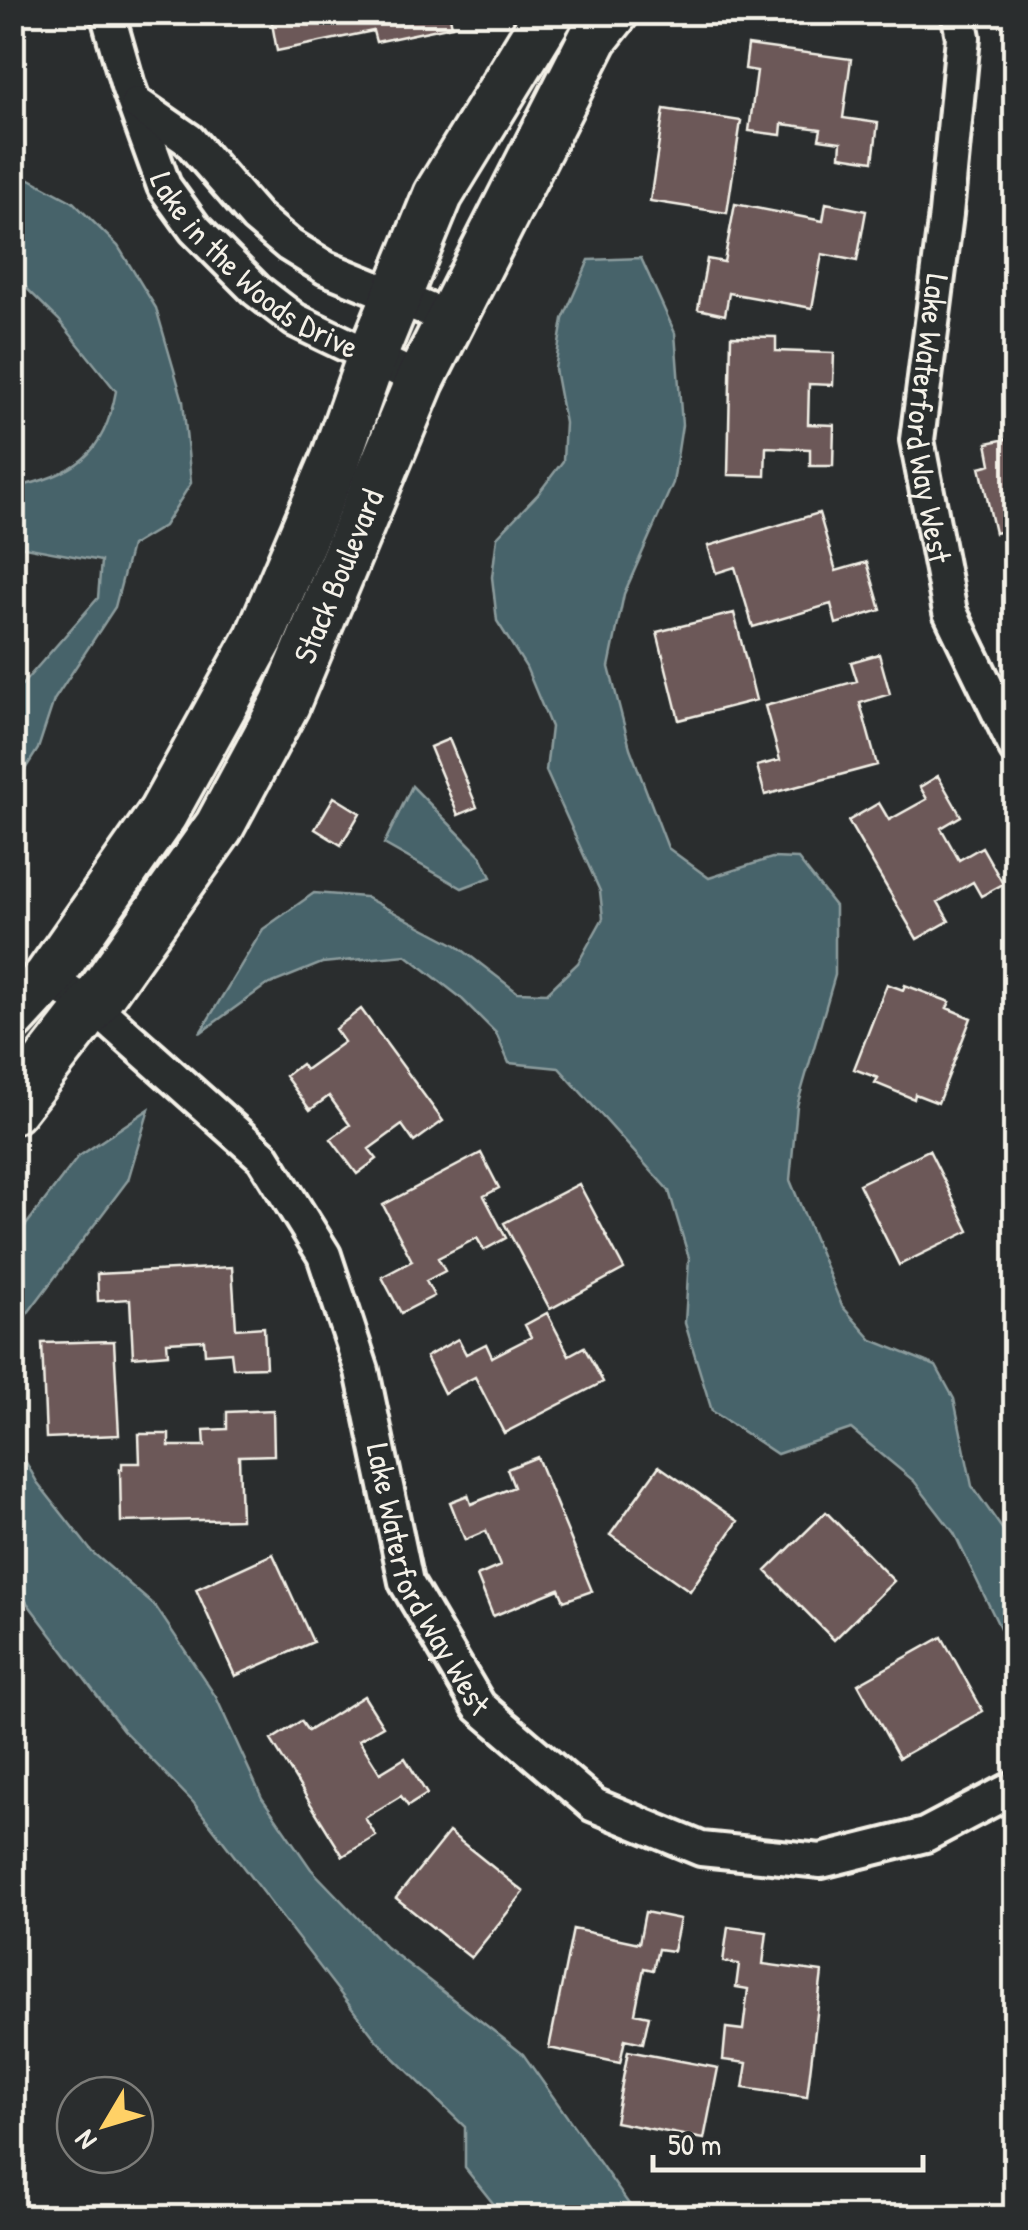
<svg xmlns="http://www.w3.org/2000/svg" width="1028" height="2230" font-family="'Patrick Hand',sans-serif">
<style>
.water{fill:#47636b;stroke:#8c9c9d;stroke-width:2.5}
.building{fill:#6c5958;stroke:#f4f1e8;stroke-width:2.5}
.lines{fill:none;stroke-linecap:round;stroke-linejoin:round}
.street-casing{stroke:#f4f1e8;stroke-width:40}
.secondary-casing{stroke:#f4f1e8;stroke-width:55}
.street{stroke:#2a2d2e;stroke-width:32}
.secondary{stroke:#2a2d2e;stroke-width:48}
.labels{text-anchor:middle;stroke-width:8;stroke-linejoin:round;paint-order:stroke}
.street-label{font-size:32px;fill:#f4f1e8;stroke:#2a2d2e}
</style>
<rect width="100%" height="100%" fill="#2a2d2e"/>
<filter id="ink" filterUnits="userSpaceOnUse"><feTurbulence type="fractalNoise" baseFrequency=".01" numOctaves="2"/><feDisplacementMap in="SourceGraphic" scale="20" xChannelSelector="R" yChannelSelector="G"/><feConvolveMatrix kernelMatrix="1 2 1 2 8 2 1 2 1" color-interpolation-filters="sRGB"/></filter>
<g filter="url(#ink)">
<path class="water" d="M13,170L73,202L118,246L156,308L183,401L191,483L164,526L131,546L115,607L54,700L38,749L13,788V695L98,598L101,561L13,545V488C74,474 104,457 116,391L59,320L13,275Z
M641,258L675,333L682,425L673,483L624,594L609,667L630,748L668,848L709,878L772,858L798,859L835,906V975L797,1106L790,1180L842,1306L872,1340L936,1366L954,1399L972,1486L1003,1530L1015,1542V1634L1001,1630L954,1533L914,1481L851,1429L777,1454L712,1411L685,1323L689,1258L669,1191L559,1068L509,1063L496,1033L460,997L406,955L322,963L265,986L200,1033L263,929L314,893L365,897L456,945L517,992L547,993L578,963L603,918L600,891L546,771L551,727L526,667L497,621L492,577L497,537L538,494L563,461L565,423L555,369L563,319L589,260Z
M412,786L481,856L491,877L462,888L384,844Z
M149,1109L128,1180L15,1330L13,1359V1242L78,1157Z
M13,1439L37,1482L92,1552L156,1607L216,1697L262,1798L311,1869L386,1947L523,2054L638,2217H504L465,2168V2127L377,2041L193,1802L123,1730L13,1584Z"/>
<path class="building" d="M221,12H262L223,21Z
M270,12H449L452,26L376,42L373,31L277,51Z
M762,12H820L767,29Z
M748,45L851,59L843,118L878,123L873,161L840,156L841,142L819,139L821,129L782,124L781,135L749,131L757,71L745,69Z
M664,109L741,121L727,213L650,201Z
M826,203L866,211L857,261L822,254L812,308L729,293L725,315L698,309L707,259L724,262L735,204L823,221Z
M731,336L776,337V351L834,353L833,385L809,384L808,424L834,425L833,466H810V449L766,447L765,476L728,475Z
M1016,437V552L1008,553L1003,531L995,533L980,467L991,464L987,443Z
M819,513L836,571L867,562L881,610L836,624L831,604L753,627L735,567L716,573L708,546Z
M734,613L756,700L679,720L657,632Z
M879,654L890,694L860,703L877,765L765,795L757,766L780,760L765,706L857,681L851,662Z
M449,739L477,807L458,815L430,747Z
M938,776L961,816L941,828L959,860L982,847L1003,884L981,896L973,882L938,902L949,921L917,939L848,821L879,803L889,820L927,799L920,787Z
M334,797L360,813L341,845L315,829Z
M887,984L903,990L905,985L950,1002L947,1008L971,1018L938,1103L915,1094L914,1099L875,1083L878,1078L854,1069Z
M361,1009L443,1121L414,1142L402,1125L369,1149L377,1159L357,1174L331,1139L350,1125L329,1096L310,1110L285,1076L301,1064L305,1070L344,1042L335,1029Z
M929,1150L969,1231L899,1265L859,1184Z
M481,1153L499,1188L484,1196L506,1238L484,1250L477,1238L438,1258L445,1271L426,1281L434,1296L401,1313L382,1277L412,1261L383,1205Z
M579,1184L624,1269L550,1309L504,1223Z
M232,1267L236,1329L264,1327L266,1367L233,1368L231,1352L205,1354L204,1340L167,1342L168,1354L133,1357L130,1299L98,1301L97,1274Z
M547,1313L569,1355L584,1347L603,1382L504,1433L475,1377L444,1393L426,1357L458,1339L466,1354L486,1344L492,1357L531,1337L525,1325Z
M114,1341L119,1435L46,1438L42,1343Z
M273,1410L274,1455L239,1456L241,1519L121,1522L120,1469H122V1463H140L139,1434H169V1446H205L204,1430L227,1429V1412Z
M537,1457L592,1591L564,1601L559,1589L493,1616L477,1576L500,1566L486,1531L465,1540L450,1502L468,1495L471,1504L514,1487L507,1469Z
M659,1466L738,1521L690,1591L610,1535Z
M826,1512L894,1581L834,1640L766,1571Z
M273,1554L313,1642L235,1676L196,1589Z
M942,1637L983,1711L899,1758L858,1684Z
M364,1696L383,1726L359,1740L380,1773L405,1758L427,1794L408,1806L401,1796L365,1818L376,1836L343,1856L271,1740L301,1721L308,1731Z
M449,1832L524,1892L471,1958L396,1898Z
M645,1912L680,1919L673,1951L658,1949L653,1970L644,1968L635,2013L649,2016L643,2043L625,2039L620,2063L549,2048L573,1929L639,1943Z
M728,1927L767,1932L763,1964L822,1972L807,2097L743,2088L747,2063L723,2060L726,2028L743,2030L748,1989L736,1987L739,1964L723,1962Z
M628,2051L718,2068L704,2139L615,2122Z"/>
<g class="lines">
<g class="street-casing">
<g id="street">
<path id="s1" d="M107,12L128,86L164,186L195,229L256,290L295,320L420,380"/>
<path id="s2" d="M958,12L963,37L946,214L917,440L950,612L1016,748"/>
<path d="M137,104L189,140L256,217L289,245L326,268L451,319"/>
<path id="s3" d="M48,978L109,1020L263,1157L324,1255L362,1371L406,1582L479,1706L594,1805L701,1849L821,1861L925,1835L1016,1787"/>
</g>
</g>
<g class="secondary-casing">
<g id="secondary">
<path d="M12,1017L48,978L163,813L260,637L335,461L371,359L438,195L550,12"/>
<path id="s4" d="M12,1109L92,1006L219,827L285,704L420,380L594,37L614,12"/>
</g>
</g>
<use href="#street" class="street"/>
<use href="#secondary" class="secondary"/>
</g>
</g>
<g class="labels">
<g class="street-label">
<text dy="11" stroke="none"><textPath href="#s1" startOffset="305">Lake in the Woods Drive</textPath></text>
<text dy="11" stroke="none"><textPath href="#s2" startOffset="410">Lake Waterford Way West</textPath></text>
<text dy="11" stroke="none"><textPath href="#s4" startOffset="628">Stack Boulevard</textPath></text>
<text dy="11" stroke="none"><textPath href="#s3" startOffset="738">Lake Waterford Way West</textPath></text>
</g>
</g>
<rect width="1028" height="2230" fill="none" stroke="#2a2d2e" stroke-width="50"/>
<rect x="25" y="25" width="978" height="2180" fill="none" stroke="#f4f1e8" stroke-width="4" filter="url(#ink)"/>
<g transform="translate(105 2125) rotate(232)"><circle r="48" fill="#2a2d2e" stroke="#7b7b78" stroke-width="2.5"/>
<path d="M0-8L18 38L0 25L-18 38Z" fill="#ffd166"/>
<text y="-15" font-size="28" font-weight="bold" text-anchor="middle" fill="#f4f1e8">N</text>
</g>
<path d="M653 2155v15h270v-15" fill="none" stroke="#f4f1e8" stroke-width="5"/>
<text x="668" y="2155" font-size="30" fill="#f4f1e8" stroke="#2a2d2e" stroke-width="8" paint-order="stroke">50 m</text>
</svg>
